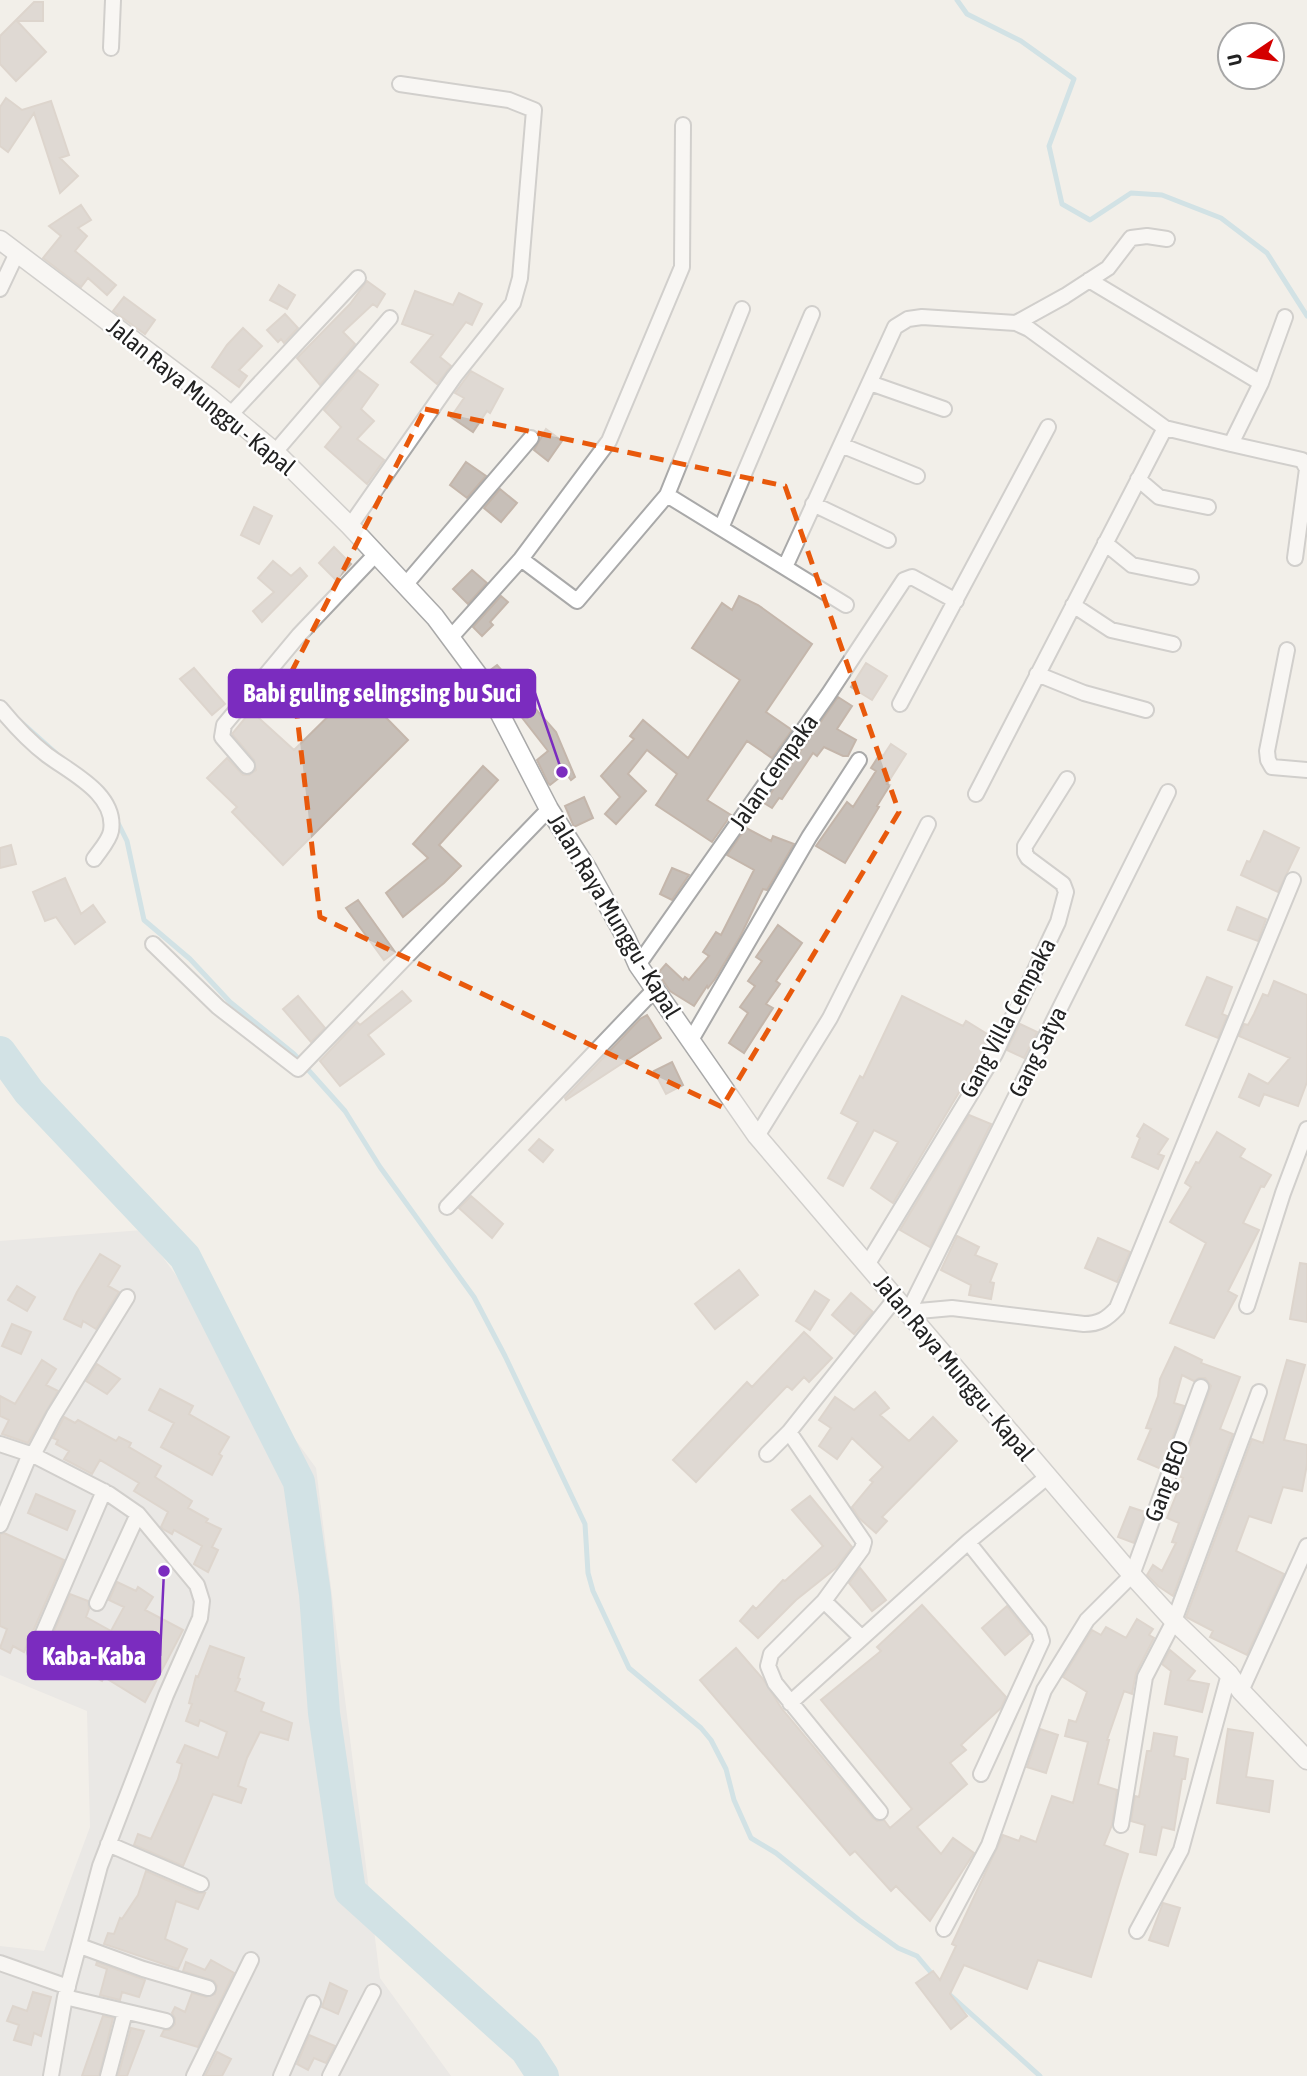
<svg xmlns="http://www.w3.org/2000/svg" width="1307" height="2076" font-family="'Asap Condensed',sans-serif">
<style>
.residential{fill:#e0dfdf}
.lines{fill:none;stroke-linecap:round;stroke-linejoin:round}
.stream{stroke:#aad3df;stroke-width:5}
.river{stroke:#aad3df;stroke-width:32}
.building{fill:#c7bfb8;stroke:#c4b6ab;stroke-width:2}
.minor-casing{stroke:#a9a9a9;stroke-width:18}
.tertiary-casing{stroke:#a9a9a9;stroke-width:21}
.minor{stroke:#fff;stroke-width:14}
.tertiary{stroke:#fff;stroke-width:18}
.marked{fill:none;stroke:#e8590c;stroke-width:5;stroke-dasharray:14 9;stroke-linejoin:round}
.labels{text-anchor:middle;stroke-width:5;stroke-linejoin:round;paint-order:stroke}
.street-label{font-size:24px;fill:#222;stroke:#fff}
.leader{fill:none;stroke:#7b2cbf;stroke-width:2.5}
.callout-dot{fill:#7b2cbf;stroke:#fff;stroke-width:2.5}
.callout{fill:#7b2cbf;stroke:#7b2cbf;stroke-width:2.5}
.callout-label{font-size:26px;text-anchor:middle;font-weight:bold;fill:#fff}
</style>
<rect width="100%" height="100%" fill="#f2efe9"/>
<path class="residential" d="M143,1230L316,1468L380,1978L451,2076H0V1946L44,1951L90,1827L87,1711L0,1675V1241Z"/>
<g class="lines">
<path class="stream" d="M957,0L967,14L1021,41L1074,79L1049,146L1062,204L1090,220L1131,193L1162,195L1221,218L1267,253L1307,316
M20,721L57,754
M115,817L127,841L144,920L190,959L230,1002L294,1054L345,1111L380,1167L474,1297L505,1356L585,1524L588,1573L593,1591L629,1668L701,1728L711,1740L726,1769L734,1800L751,1838L776,1853L859,1920L898,1948L917,1956L933,1975
M949,1994L1040,2076"/>
<path class="river" d="M0,1052L29,1092L185,1257L299,1482L315,1594L324,1713L350,1891L526,2050L543,2076"/>
</g>
<path class="building" d="M34,2H43V21H17L46,52L16,81L0,64V36Z
M6,98L22,110L51,101L69,155L60,158L78,176L60,193L34,113L8,152L0,146V107Z
M81,205L91,220L78,228L87,236L75,251L116,285L107,295L88,278L81,287L43,258L61,236L49,226Z
M367,281L385,294L377,307L373,304L343,332L355,344L320,385L297,358L350,304Z
M279,285L295,295L287,309L270,300Z
M415,291L453,305L459,293L482,304L472,325L466,322L440,357L451,366L437,384L411,362L433,335L402,324Z
M124,297L155,320L145,334L113,311Z
M285,314L298,328L284,343L281,339L278,342L267,330Z
M243,328L262,346L239,370L247,376L239,387L212,367L227,345Z
M358,370L378,385L361,409L374,421L357,439L384,460L367,484L325,447L341,427L324,410Z
M471,371L503,389L490,413L487,411L473,432L451,417L464,398L455,393Z
M546,429L562,441L548,461L534,450Z
M466,462L486,476L467,498L450,485Z
M500,489L517,503L501,522L484,508Z
M254,507L272,516L259,544L241,535Z
M334,547L351,564L336,580L319,563Z
M273,561L291,576L300,568L307,576L262,622L253,611L274,592L258,578Z
M472,570L487,583L468,604L453,589Z
M501,596L508,602L490,622L493,625L482,636L473,627Z
M739,596L758,605L812,644L766,712L792,730L772,758L747,741L707,800L731,815L712,842L656,805L677,774L647,750L628,774L646,791L616,824L605,814L620,797L601,776L634,739L630,736L643,720L688,758L740,680L692,648L722,603L732,610Z
M866,663L887,676L872,700L851,687Z
M497,665L556,732L575,777L571,780L561,767L560,768L564,774L550,785L548,783L537,760L548,751L502,692L489,671Z
M194,668L225,704L212,715L180,679Z
M357,688L408,740L283,865L232,812L237,807L207,778L227,758L243,775H249L256,770L254,760L232,734L251,711L294,750Z
M838,697L852,706L837,729L856,740L848,756H843L824,747L817,756L813,753L782,799L779,798L772,808L764,803Z
M891,744L906,754L887,784L890,785L877,806L879,807L845,863L816,846L847,802L853,807L876,771L871,768L880,754L883,756Z
M483,766L498,780L439,845L461,866L444,883L403,917L386,893L428,858L413,844Z
M584,797L593,818L574,827L565,806Z
M746,828L771,841L773,836L794,844L767,890L763,889L740,937L715,979L708,988L707,986L694,1006L670,991L658,973L666,964L683,980L685,977L689,980L709,956L703,952L716,932L721,935L754,870L727,855Z
M1264,831L1299,848L1278,892L1241,875L1247,861L1250,862Z
M11,845L16,864L0,868V848Z
M672,868L689,875L672,900L660,894Z
M65,878L81,914L93,905L105,922L75,944L56,917L45,921L33,892Z
M358,900L395,952L384,960L346,908Z
M1237,907L1266,919L1258,941L1228,930Z
M778,925L802,943L776,981L780,984L766,1004L773,1008L744,1053L729,1043L748,1013L740,1007L755,986L748,981L762,961L756,957Z
M1207,977L1232,987L1222,1014L1227,1016L1218,1038L1186,1025Z
M1274,981L1307,995V1082L1298,1106L1264,1094L1259,1106L1239,1097L1249,1074L1268,1084L1290,1058L1239,1036L1244,1024L1248,1025L1254,1014L1263,994L1268,996Z
M402,991L411,1001L368,1035L384,1054L340,1086L320,1061L357,1022L360,1025Z
M298,996L325,1028L311,1042L283,1009Z
M902,996L963,1026L966,1021L992,1037L893,1203L871,1188L898,1142L874,1130L843,1186L828,1178L858,1122L841,1113L860,1076L863,1078Z
M647,1015L661,1038L566,1100L565,1098L640,1019Z
M1020,1024L1037,1032L1024,1058L1007,1050Z
M672,1062L683,1085L666,1094L654,1071Z
M969,1115L991,1124L930,1247L900,1230Z
M1144,1124L1168,1139L1158,1154L1164,1156L1158,1169L1132,1157L1140,1138L1137,1136Z
M1217,1132L1245,1149L1240,1157L1271,1175L1264,1187L1261,1186L1243,1223L1259,1230L1228,1291L1237,1296L1214,1338L1170,1323L1206,1243L1170,1222L1191,1187L1185,1183L1196,1162L1199,1163Z
M539,1139L553,1150L543,1162L529,1150Z
M471,1196L503,1224L492,1238L459,1208Z
M957,1236L979,1247L975,1255L997,1264L990,1282L994,1283L991,1299L969,1295L971,1285L941,1270Z
M1098,1238L1130,1252L1117,1282L1085,1268Z
M100,1254L120,1266L108,1286L119,1292L96,1329L83,1321L81,1327L64,1319L77,1292Z
M1300,1263L1307,1264V1322L1290,1319Z
M739,1270L758,1295L715,1329L695,1304Z
M17,1286L35,1297L27,1311L8,1300Z
M815,1291L829,1300L810,1330L796,1321Z
M851,1293L873,1312L854,1334L832,1315Z
M12,1324L31,1332L21,1354L2,1346Z
M804,1332L832,1358L809,1382L804,1377L792,1390L787,1386L696,1482L673,1460L747,1382L752,1387Z
M1175,1347L1202,1360L1201,1363L1240,1377L1220,1429L1233,1434L1173,1596L1158,1586L1147,1575L1153,1565L1162,1571L1176,1543L1172,1542L1179,1523L1167,1518L1183,1478L1179,1476L1211,1386L1205,1378H1199L1194,1381L1182,1375L1174,1403L1184,1406L1161,1469L1138,1459L1151,1429L1146,1428L1158,1396L1160,1379Z
M42,1360L56,1369L46,1385L58,1391L28,1443L2,1434L9,1420L0,1416V1396L15,1404Z
M1287,1360L1305,1365L1284,1440L1307,1445V1464L1302,1491L1283,1487L1271,1523L1249,1516L1236,1551L1284,1574L1247,1655L1210,1637L1213,1631L1186,1617L1252,1439L1263,1443Z
M97,1364L120,1379L107,1394L86,1381Z
M160,1389L193,1406L189,1414L229,1437L219,1454L222,1456L212,1475L161,1447L174,1423L149,1410Z
M875,1392L889,1408L880,1415L909,1441L933,1417L957,1441L882,1517L887,1521L876,1533L859,1518L852,1507L873,1482L870,1480L883,1467L852,1438L837,1459L819,1446L831,1428L819,1420L835,1397L854,1410Z
M64,1417L75,1423L78,1420L116,1441L119,1437L131,1443L129,1447L161,1466L155,1477L192,1501L188,1508L208,1519L206,1522L221,1529L212,1547L218,1550L208,1572L194,1564L202,1546L174,1530L172,1534L163,1529L161,1527L168,1512L134,1491L139,1483L100,1460L92,1474L64,1459L69,1451L56,1444L58,1440L53,1438Z
M36,1494L75,1511L67,1530L28,1513Z
M810,1496L852,1547L836,1568L796,1600L758,1638L740,1621L753,1606L756,1609L783,1580L785,1581L823,1546L792,1510Z
M1130,1507L1145,1512L1134,1543L1118,1537Z
M4,1533L64,1560L24,1652L13,1646L10,1653L0,1648L7,1629L0,1626V1534Z
M860,1568L886,1600L872,1611L849,1583Z
M117,1582L136,1591L138,1587L153,1597L145,1610L183,1630L145,1702L104,1677L102,1681L57,1658L66,1642L52,1636L70,1594L88,1601L89,1609L86,1617L111,1631L124,1607L109,1600Z
M922,1605L1006,1697L1001,1708L961,1745L966,1750L950,1763L967,1784L917,1827L941,1854L953,1838L974,1853L930,1921L896,1886L891,1891L855,1851L850,1855L700,1680L736,1648L763,1679L782,1709L873,1818L877,1821L884,1820L890,1828L912,1809L821,1700L881,1651L877,1647Z
M1007,1606L1029,1634L1005,1655L982,1628Z
M1137,1619L1153,1629L1149,1635L1154,1638L1136,1673L1132,1694L1124,1691L1107,1740H1109L1098,1784L1117,1790L1112,1825L1104,1845L1128,1854L1091,1977L1038,1960L1027,1989L964,1965L950,1994L967,2016L951,2029L916,1983L933,1971L940,1980L956,1946L952,1944L1003,1835L1019,1841L1021,1836L1036,1842L1052,1796L1073,1803L1088,1742L1065,1736L1069,1720L1076,1722L1087,1692L1063,1677L1092,1630L1101,1635L1106,1627L1126,1638Z
M210,1646L244,1658L238,1678L240,1679L235,1691L264,1703L261,1711L292,1723L288,1740L260,1732L247,1758L238,1786L246,1789L241,1803L213,1794L183,1866L134,1845L138,1834L151,1839L178,1779L182,1764L177,1762L185,1745L218,1758L227,1732L200,1720L198,1726L186,1721L192,1704L189,1703L196,1676L198,1677Z
M1170,1650L1195,1671L1188,1680L1209,1684L1202,1712L1165,1704L1171,1671L1162,1664Z
M1040,1729L1058,1735L1046,1773L1027,1767Z
M1228,1729L1253,1733L1246,1777L1273,1781L1269,1812L1217,1803Z
M1154,1733L1177,1737L1174,1756L1188,1759L1185,1779H1182L1174,1830L1162,1827L1156,1855L1140,1852L1145,1825L1131,1821L1135,1796L1139,1797L1147,1751H1151Z
M146,1871L197,1893H205L198,1909L176,1901L165,1939L187,1949L178,1969L104,1944L108,1933L114,1934L120,1918L122,1919L138,1895Z
M1163,1903L1180,1908L1168,1946L1149,1940Z
M211,1960L234,1973L198,2047L161,2036L164,2030H169L175,2024V2018L172,2013L175,2007L185,2012L192,1993L206,1997L215,1994L217,1986L214,1981L183,1971L186,1962L205,1970Z
M97,1962L145,1980L139,1997L122,1992L120,2000L100,1995L107,1969L96,1965Z
M330,1983L347,1991L338,2014L322,2007Z
M33,1992L51,1997L41,2036L34,2033L31,2045L14,2040L19,2025L7,2021L13,2006L27,2011Z
M103,2016L113,2018L99,2076H82Z
M131,2028L144,2031L127,2076H118Z
M309,2035L335,2046L326,2063L314,2058L308,2070L297,2064Z
M217,2052L231,2059L222,2076H205Z"/>
<g class="lines">
<g class="minor-casing">
<path id="minor" d="M111,48L113,0
M1089,280L1261,383
M0,289L17,253
M1016,323L1065,296L1108,268L1131,238L1147,236L1167,239
M870,383L944,409
M230,415L358,278
M1165,428L1231,444L1261,383L1285,317
M1231,444L1302,460L1307,469L1295,558
M841,445L917,476
M275,452L390,318
M1138,479L1159,497L1208,507
M667,495L846,605
M813,504L888,540
M350,526L454,377L513,303L520,278L534,110L509,100L400,84
M721,528L812,314
M1105,543L1132,565L1191,577
M521,559L577,601L667,495L742,309
M785,567L895,327L908,319L922,317L1016,323L1029,329L1165,428L976,794
M406,584L531,438
M1073,605L1111,630L1173,644
M452,636L521,559L609,441L682,267L683,125
M1287,650L1267,751L1268,760L1272,767L1307,770
M1037,674L1084,693L1146,710
M900,704L1048,427
M0,708C14,725 30,742 47,755C71,773 117,794 111,831C109,841 100,850 94,859
M247,766L222,737L224,725L299,635L375,555
M153,944L218,1007L298,1069L549,809
M638,965L828,695L904,580L912,577L956,601
M691,1040L809,837L859,760
M757,1136L830,1018L928,824
M447,1207L655,989
M867,1265L995,1054L1058,922L1066,892L1063,884L1028,858L1025,853V846L1067,779
M1247,1306L1283,1193L1307,1129
M908,1312L952,1308L1084,1324C1099,1324 1107,1319 1117,1308L1293,880
M908,1312L1168,792
M789,1432L864,1542L862,1549L824,1601
M0,1444L33,1455L109,1494L138,1514L197,1585L202,1601L200,1618L166,1695L100,1866L65,1997L51,2076
M767,1454L789,1432L895,1299
M33,1455L54,1415L127,1297
M0,1525L30,1454
M968,1542L1039,1631L1042,1641L981,1774
M97,1603L138,1514
M35,1652L104,1491
M1241,1691L1307,1546
M790,1703L862,1638
M880,1812L775,1683L768,1666L771,1654L824,1601L862,1638L968,1542L1047,1477
M1121,1825L1145,1677L1174,1621L1259,1392
M108,1844L201,1884
M944,1929L989,1845L1044,1690L1087,1620L1132,1575L1201,1387
M1137,1931L1181,1850L1229,1674
M80,1946L143,1969L208,1988
M0,1963L68,1987
M65,1997L166,2021
M108,2076L125,2012
M194,2076L251,1960
M281,2076L313,2003
M330,2076L373,1992"/>
</g>
<g class="tertiary-casing">
<path id="tertiary" d="M0,240L211,399L275,452L350,526L435,617L484,683L549,809L588,870L626,938L638,965L757,1136L1132,1575L1174,1621L1229,1674L1241,1691L1307,1760"/>
</g>
<use href="#minor" class="minor"/>
<use href="#tertiary" class="tertiary"/>
</g>
<path d="M0 0H1307V2076H0ZM425,409L785,486L899,812L722,1107L320,917L292,671Z" fill="#f2efe9" fill-opacity=".55" fill-rule="evenodd"/>
<path class="marked" d="M425,409L785,486L899,812L722,1107L320,917L292,671Z"/>
<g class="labels">
<g class="street-label">
<text transform="translate(201 397) rotate(39)" y="8">Jalan Raya Munggu - Kapal</text>
<text transform="translate(774 772) rotate(-55)" y="8">Jalan Cempaka</text>
<text transform="translate(614 916) rotate(59)" y="8">Jalan Raya Munggu - Kapal</text>
<text transform="translate(1008 1018) rotate(-62)" y="8">Gang Villa Cempaka</text>
<text transform="translate(1038 1052) rotate(-63)" y="8">Gang Satya</text>
<text transform="translate(954 1368) rotate(50)" y="8">Jalan Raya Munggu - Kapal</text>
<text transform="translate(1167 1481) rotate(-70)" y="8">Gang BEO</text>
</g>
</g>
<path class="leader" d="M562 772L535 693M164 1571L160 1656"/>
<g class="callout-dot">
<circle cx="562" cy="772" r="7"/>
<circle cx="164" cy="1571" r="7"/>
</g>
<g class="callout">
<rect x="229" y="670" width="306" height="47" rx="7"/>
<rect x="28" y="1632" width="132" height="47" rx="7"/>
</g>
<g class="callout-label">
<text x="382" y="702">Babi guling selingsing bu Suci</text>
<text x="94" y="1665">Kaba-Kaba</text>
</g>
<g transform="translate(1251 56) rotate(257)"><circle r="33" fill="#ffffff" stroke="#a7a7a7" stroke-width="2"/>
<path d="M0-5L12 26L0 18L-12 26Z" fill="#d40000"/>
<text y="-10" font-size="19" font-weight="bold" text-anchor="middle" fill="#222222">U</text>
</g>
</svg>
